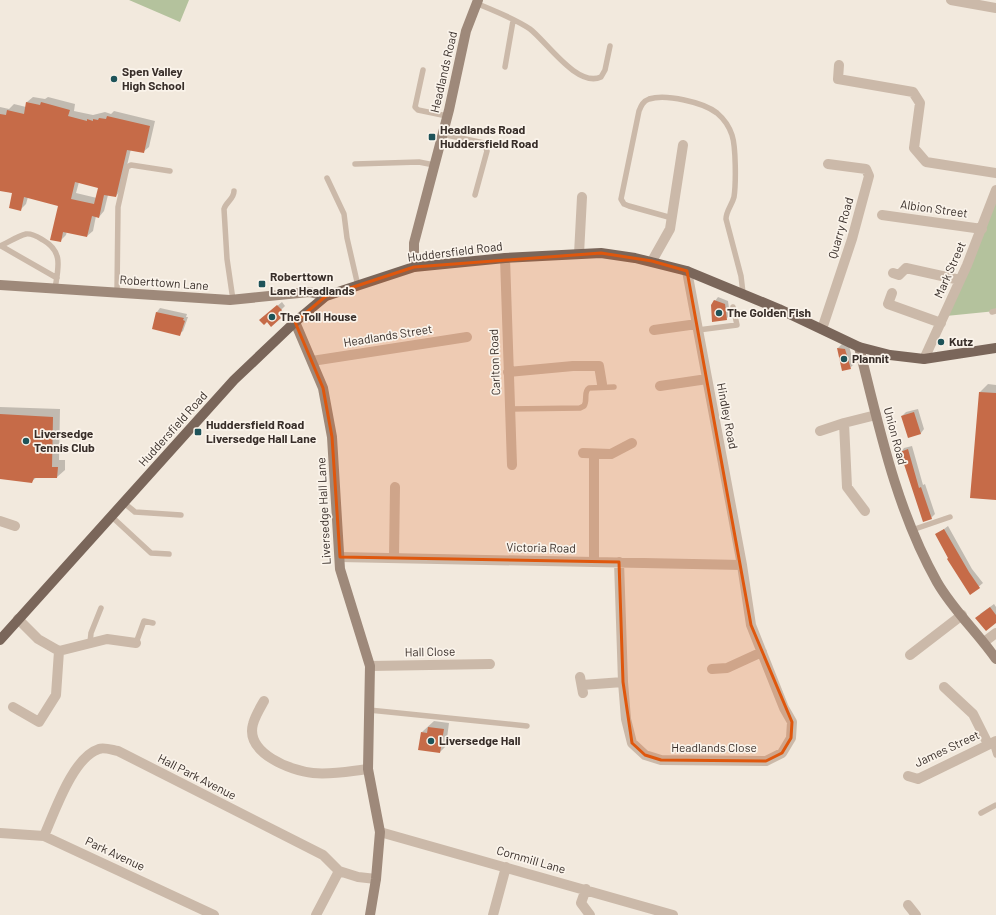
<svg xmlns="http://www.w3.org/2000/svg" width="996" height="915" font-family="Barlow,sans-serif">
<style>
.green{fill:#b4c29d}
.shadow{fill:#0003;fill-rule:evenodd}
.building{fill:#c66b48;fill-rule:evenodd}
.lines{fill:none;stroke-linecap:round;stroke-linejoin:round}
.lane{stroke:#cbb9a9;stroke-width:5.5}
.street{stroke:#cbb9a9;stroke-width:10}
.secondary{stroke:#9e897a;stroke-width:10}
.primary{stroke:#7a665a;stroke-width:10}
.marked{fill:#df570d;fill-opacity:0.2;stroke:#df570d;stroke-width:3;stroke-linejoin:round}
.poi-dot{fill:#1e5359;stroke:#faf3ea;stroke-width:1.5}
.labels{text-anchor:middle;stroke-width:3.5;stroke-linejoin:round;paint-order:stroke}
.poi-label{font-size:12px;font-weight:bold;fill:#382e29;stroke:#faf3ea;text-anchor:start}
.street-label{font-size:12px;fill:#382e29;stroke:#faf3ea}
</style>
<rect width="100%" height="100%" fill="#f2e9dd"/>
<path class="green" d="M129,0H189L180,22Z
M996,197V311L946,316Z"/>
<path class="shadow" d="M33,97L45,99L48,97L75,104L74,111L93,115L105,112L111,114L114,111L155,121L149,147L143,152L131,149L121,190L116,196L108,195L104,211L99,217L96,216L93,231L87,236L67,231L66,235L60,241L59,205L28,197L26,204L20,210L13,193L0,190V107L9,109L14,104L26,107L27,102ZM79,182L99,187L97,198L76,193Z
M718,297L728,301L730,315L726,319L715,301Z
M282,302L285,306L281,310L284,313L271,326L267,321L260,320Z
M160,308L187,314L186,317H188L183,331L179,334L153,328L157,312Z
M842,344L849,346L854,364L850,368L843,370L838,348Z
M988,384L996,385V499L980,392Z
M0,407L60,409L59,460H65V470L57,477H37L31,482L0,478Z
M918,409L924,429L921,433L909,436L902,416L906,412Z
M912,446L923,485L925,484L935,514L931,518L901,452L904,448Z
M948,526L972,569L983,583L971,593L936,535Z
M994,604L996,607V622L980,614Z
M434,721L449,723L446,746L440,752L422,732Z"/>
<path class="building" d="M26,102L40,105L41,102L70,110L68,116L87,121V119L93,121V119L98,120L99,118L106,119L107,116L150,126L144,153L127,150L116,197L104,195L99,218L92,216L87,237L63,232L61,242L50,240L58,206L24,197L21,211L9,208L12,193L0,191V114L6,115L7,110L24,114ZM75,182L98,188L94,204L71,199Z
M714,300L725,304L727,320L712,322L711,305Z
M277,305L282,310L278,314L281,318L271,327L267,322L264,325L259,320Z
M156,312L184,318L183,320L185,321L180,336L152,329Z
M837,348L845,349L851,369L842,371Z
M979,392L996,393V500L970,498Z
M914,412L921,434L908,438L901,416Z
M0,414L53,417L52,467H58L57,478H34L32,483L0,479Z
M908,449L919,488L921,487L932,519L923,522L900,452Z
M944,529L969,572L980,588L970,595L947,559L948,558L935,534Z
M990,607L996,615V623L986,631L975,618Z
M428,727L444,729L440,753L418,750L421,732L427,733Z"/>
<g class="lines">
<path class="lane" d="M476,3C494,11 514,18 530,29C546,41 577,88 601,77L605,70L610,46
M505,67L513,21
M423,70L415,107L418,110L447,116
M442,134L484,143L487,151L475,195
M355,164L419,162L434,165
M327,178L344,214L347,238L358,286
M672,218L629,206L624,204L621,199L639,111C641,106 643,101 649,99C666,94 703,102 717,113C724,119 729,126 732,135C736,147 736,184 734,197C732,205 726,211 726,219L741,276L743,293
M0,246C8,243 17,236 26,234C32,233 38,237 43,240C64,252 58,268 55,289
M1,246L57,278
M117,293L118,207L127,167L131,165L170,171
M233,300L227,259L224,209C226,202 234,199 234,191
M992,312L996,311
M698,330L737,325L733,307
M510,409L580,408L584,406C588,400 583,392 589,388L614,387
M124,503L135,512L181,515
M111,516L151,553L169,554
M912,530L950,517
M90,643L91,633L101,608
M136,643L144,621L153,623
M369,710L527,726
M992,742L996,755
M981,813L996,805"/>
<path class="street" d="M951,0L996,8
M839,65L838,79L913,92L920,103L914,148L926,162L996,173
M882,215L982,229
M579,254L582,197
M505,258L512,465
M652,261L670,229L683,145
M893,273L899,275L906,268L960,280
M892,293L888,304L941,323
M822,329L852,239L869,176L866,169L828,164
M654,330L697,324
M924,359L967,265L996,190
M312,361L467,337
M508,372L573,366H599L602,384
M660,386L707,379
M820,431L844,423
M583,453L611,454L632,443
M865,511L847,487L844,423L876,415
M0,521L15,526
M340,557L742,565
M394,558L395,487
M594,562V455
M619,562L623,682L626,719L632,743L645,755L661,760L766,761L782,753L791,738L792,722L784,708L751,625L742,565L687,271
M18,619L38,639L59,651L107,639L136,643
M984,642L996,633
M910,655L962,615
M370,666L490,664
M712,669L727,668L762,652
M580,677L583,693
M582,685L623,682
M944,687L973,714L988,744
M264,701C260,708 255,716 253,724C245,753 291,771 313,773C332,775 350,771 368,769
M13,707L39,722L56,695L59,651
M908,776L918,779L996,741
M380,832L673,915
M0,833L44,836L214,915
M44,836C55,811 73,757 99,749C104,747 112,750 118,751L323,855L339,871L358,877L376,879
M586,889L581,903L590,915
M908,905L916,915
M316,915L339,871
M493,915L506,867"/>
<path class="secondary" d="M414,267V243L449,110L466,31L478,0
M0,285L230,300L309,292L326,296
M295,322L323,388L332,437L340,569L370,666L368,769L380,832L376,879L370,915
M859,347C879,427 896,509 937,582C953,610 978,633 996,659"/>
<path class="primary" d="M0,640L234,380L295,322L326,296L414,267L505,258L601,253L635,258L687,271L779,309L859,347L890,355L924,359L996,348"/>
</g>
<path class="marked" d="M601,253L652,261L687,271L751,625L792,722L791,738L782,753L766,761L661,760L645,755L632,743L623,682L619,562L340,557L332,437L323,388L295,322L326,296L414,267Z"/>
<g class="poi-dot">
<circle cx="114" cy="79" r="4"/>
<rect x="428" y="133" width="8" height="8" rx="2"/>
<rect x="258" y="280" width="8" height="8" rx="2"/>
<circle cx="719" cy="313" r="4"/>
<circle cx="272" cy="317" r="4"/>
<circle cx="941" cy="342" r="4"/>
<circle cx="844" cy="359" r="4"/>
<rect x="194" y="428" width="8" height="8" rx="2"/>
<circle cx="26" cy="441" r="4"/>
<circle cx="431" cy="741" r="4"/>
</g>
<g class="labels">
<g class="poi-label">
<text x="122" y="76">Spen Valley<tspan x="122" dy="14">High School</tspan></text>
<text x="440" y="134">Headlands Road<tspan x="440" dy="14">Huddersfield Road</tspan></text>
<text x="270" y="281">Roberttown<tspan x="270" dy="14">Lane Headlands</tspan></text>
<text x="727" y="317">The Golden Fish</text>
<text x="280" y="321">The Toll House</text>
<text x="949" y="346">Kutz</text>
<text x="852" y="363">Plannit</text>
<text x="206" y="429">Huddersfield Road<tspan x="206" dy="14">Liversedge Hall Lane</tspan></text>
<text x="34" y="438">Liversedge<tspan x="34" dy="14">Tennis Club</tspan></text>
<text x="439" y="745">Liversedge Hall</text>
</g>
<g class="street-label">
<text transform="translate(444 72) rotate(-77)" y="4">Headlands Road</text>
<text transform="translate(934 209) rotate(8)" y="4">Albion Street</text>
<text transform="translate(841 228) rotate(-74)" y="4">Quarry Road</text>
<text transform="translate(455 252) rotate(-7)" y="4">Huddersfield Road</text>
<text transform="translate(950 270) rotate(-66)" y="4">Mark Street</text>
<text transform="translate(164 283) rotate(4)" y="4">Roberttown Lane</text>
<text transform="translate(388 336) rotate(-9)" y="4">Headlands Street</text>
<text transform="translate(495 362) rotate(-92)" y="4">Carlton Road</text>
<text transform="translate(727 416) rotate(79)" y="4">Hindley Road</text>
<text transform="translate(173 429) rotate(-48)" y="4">Huddersfield Road</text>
<text transform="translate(895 436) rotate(75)" y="4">Union Road</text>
<text transform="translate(324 511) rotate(-93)" y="4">Liversedge Hall Lane</text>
<text transform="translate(541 548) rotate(1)" y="4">Victoria Road</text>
<text transform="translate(430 652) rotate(-1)" y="4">Hall Close</text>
<text x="714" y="752">Headlands Close</text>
<text transform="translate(947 749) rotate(-25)" y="4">James Street</text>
<text transform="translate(197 777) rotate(27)" y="4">Hall Park Avenue</text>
<text transform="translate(115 854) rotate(25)" y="4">Park Avenue</text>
<text transform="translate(531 860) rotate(16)" y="4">Cornmill Lane</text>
</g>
</g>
</svg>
